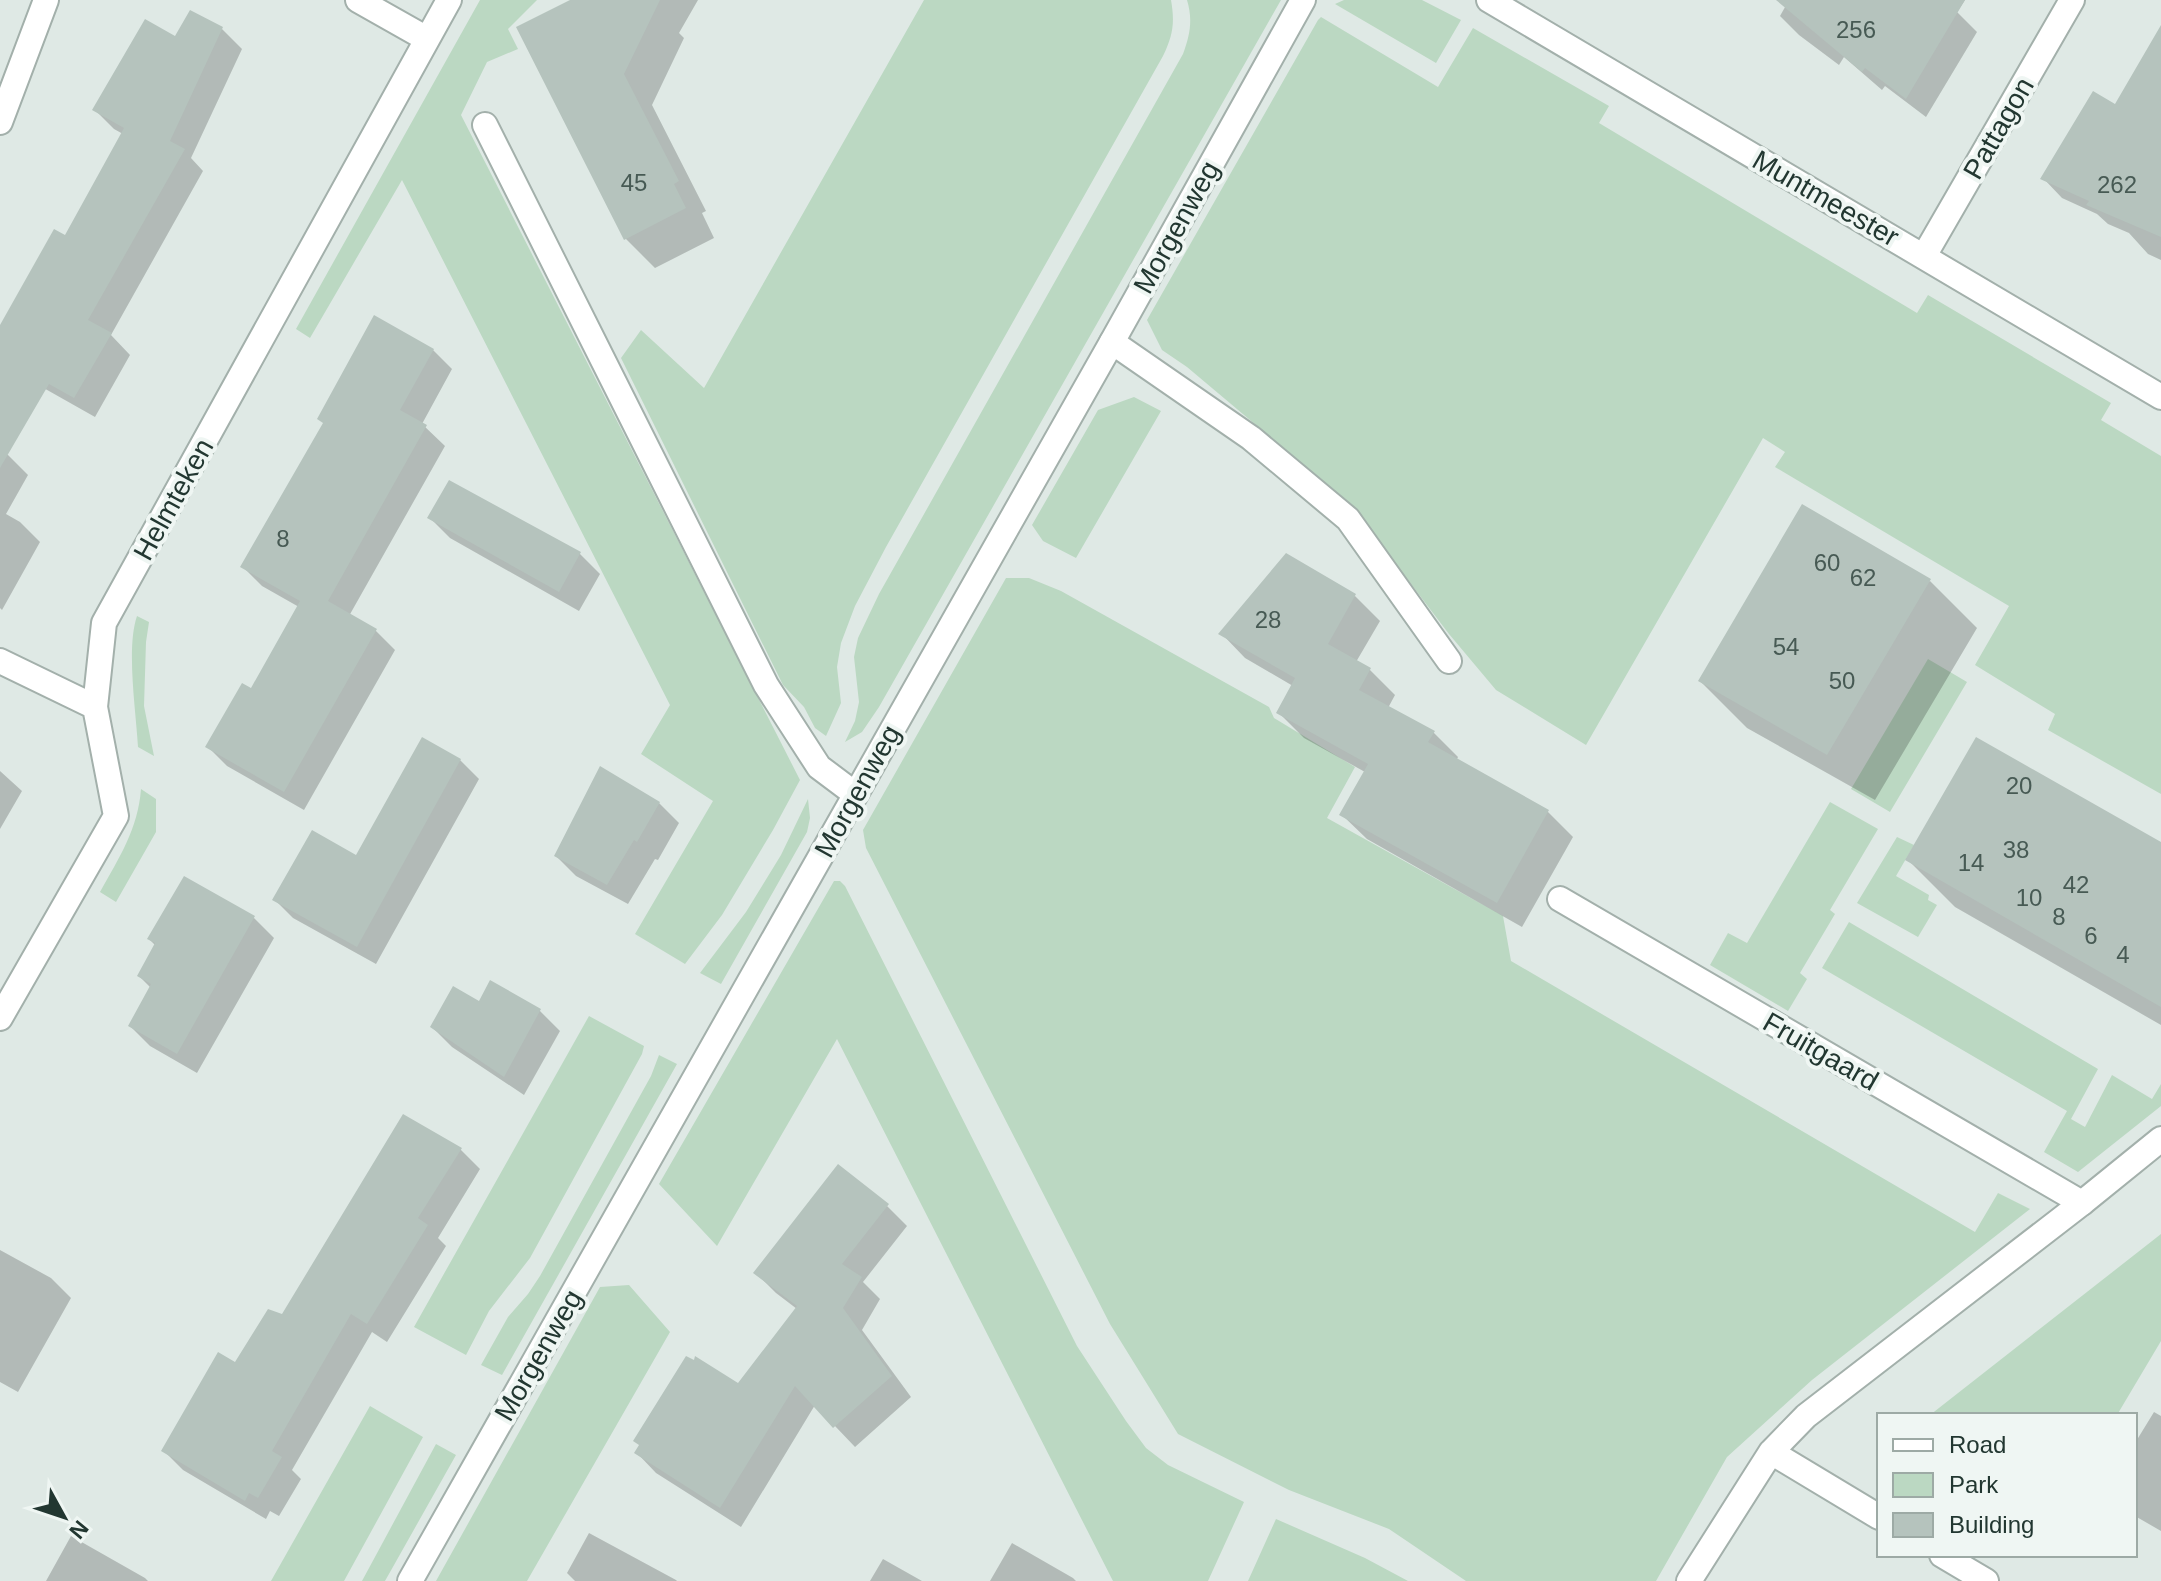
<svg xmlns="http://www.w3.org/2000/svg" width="2161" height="1581" font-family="Arial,sans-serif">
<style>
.green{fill:#bbd8c2}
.shadow{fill:#0003}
.building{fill:#b5c3bd}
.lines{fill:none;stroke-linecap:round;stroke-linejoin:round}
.service-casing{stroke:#a3b0ab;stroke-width:28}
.minor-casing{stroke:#a3b0ab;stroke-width:28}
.service{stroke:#fff;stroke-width:24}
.minor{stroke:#fff;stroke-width:24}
.labels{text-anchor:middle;stroke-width:8;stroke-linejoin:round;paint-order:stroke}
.number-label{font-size:24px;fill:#475a54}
.street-label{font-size:28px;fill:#223731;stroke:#eff6f3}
</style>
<rect width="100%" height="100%" fill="#dfe9e5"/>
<path class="green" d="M480,0H537L508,29L518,49L487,62L461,115L800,780L773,830L722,915L685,964L635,934L713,801L641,754L670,705L402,180L310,338L296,329Z
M924,0H1171C1175,23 1173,35 1163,56L886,547L855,606L841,643L837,667L841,703L826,736L815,728L804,707L783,685L621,358L641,330L704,388Z
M1187,0H1281L879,707L862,732L845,742L855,721L859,702L854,657L858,638L879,594L1183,54C1190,35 1193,20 1187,0Z
M1344,0H1422L1461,20L1436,63L1335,4Z
M1321,17L1438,87L1473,28L1609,106L1599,123L1917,313L1928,295L2111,403L2101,420L2161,456V794L2048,730L2055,714L1975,665L2009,606L1775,467L1785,452L1763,438L1586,745L1496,690L1449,634L1350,504L1187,367L1162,350L1147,320L1318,20Z
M1134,397L1161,411L1076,558L1043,541L1032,525L1098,410Z
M1006,578H1029L1061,591L1269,707L1274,718L1355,767L1327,818L1503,916L1511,961L1975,1232L1998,1193L2030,1209L1812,1380L1727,1457L1656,1581H1466L1389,1529L1289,1490L1178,1434L1110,1324L866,848L863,830Z
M137,616L149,622L146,642L144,706L154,756L138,747C136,711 126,648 137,616Z
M1928,659L1967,682L1890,812L1851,789Z
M141,789L156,799V832L116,902L100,892C119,858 138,829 141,789Z
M808,799L810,818L807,832L721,984L700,973L746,912L781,855Z
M1830,802L1878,829L1830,910L1835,914L1800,973L1807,979L1788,1011L1710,965L1728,933L1747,943Z
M1897,837L1914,845L1896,876L1929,895L1928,900L1937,905L1918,937L1857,903Z
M834,881H840L845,886L1077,1346L1126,1421L1146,1448L1168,1465L1244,1502L1208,1581H1113L837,1039L717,1246L659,1184Z
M1849,922L2098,1069L2071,1119L2085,1127L2112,1075L2152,1099L2161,1084V1106L2078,1172L2044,1152L2067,1111L1822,968Z
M589,1016L644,1046L642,1054L530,1258L489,1311L466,1355L414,1327Z
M659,1055L677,1064L502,1375L481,1365L508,1317L528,1294L540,1276L651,1076Z
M2161,1234V1341L2117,1415H1930Z
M629,1285L670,1332L527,1581H436L600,1287Z
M370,1406L423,1437L344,1581H271Z
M436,1444L456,1455L385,1581H362Z
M1276,1519L1365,1558L1408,1581H1248Z"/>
<path class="shadow" d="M575,0H698L679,33L684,38L652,105L706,211L702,213L714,238L655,268L626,239Z
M1789,0H1965L1957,12L1977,32L1926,117L1885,86L1882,90L1844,57L1839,65L1799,35L1780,16Z
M222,29L242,49L191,158L203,171L111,335L130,355L95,417L33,382L65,237L123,134L114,129L94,109L176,39Z
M2161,29V260L2148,254L2129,233L2108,224L2097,214L2062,198L2043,178L2115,107Z
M433,350L452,369L422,424L445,446L349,616L376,631L395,650L304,810L227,766L208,747L252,691L299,607L262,586L243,567L324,424Z
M0,450L8,455L28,475L6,514L20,522L40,542L2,610L0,608Z
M430,518L580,554L600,574L579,611L450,538Z
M1930,581L1977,628L1875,800L1747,728L1700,681Z
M1355,596L1380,621L1356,662L1370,670L1395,695L1388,708L1433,732L1458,757L1456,761L1548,812L1573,837L1522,927L1367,839L1341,814L1365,772L1304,738L1279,713L1293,686L1245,658L1221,633Z
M460,760L479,779L376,964L293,918L275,900L356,858Z
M0,771L22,791L0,829Z
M659,803L679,823L658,860L655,859L628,904L576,876L556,856Z
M2161,845V1025L1955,907L1908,860Z
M254,918L274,938L197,1073L150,1046L130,1026L151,988L139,976L156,946L149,939Z
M480,1004L540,1011L560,1031L524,1095L452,1047L432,1027Z
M460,1149L480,1169L438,1238L446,1246L387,1342L372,1332L292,1470L301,1479L279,1516L270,1511L266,1519L183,1470L163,1450L236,1365L283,1316Z
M887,1206L907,1226L863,1282L880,1299L862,1330L911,1397L855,1447L815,1405L741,1527L656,1473L637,1453L738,1386L797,1309L776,1293L756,1273Z
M0,1250L51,1278L71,1298L18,1392L0,1382Z
M2154,1412L2161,1416V1531L2135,1516V1443Z
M589,1533L676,1580L677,1581H575L567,1573Z
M71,1536L145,1578L148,1581H46Z
M1012,1543L1073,1578L1076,1581H990Z
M883,1559L922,1581H870Z"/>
<path class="building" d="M570,0H660L624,74L679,181L674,184L686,208L624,240L516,27Z
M1776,0H1965L1906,99L1865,68L1862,72Z
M190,10L223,27L170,141L185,149L88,320L112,333L74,398L49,384L0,468V325L54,229L65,235L124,128L92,110L145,19L175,36Z
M2161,25V237L2086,205L2089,201L2040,179L2093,91L2115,104Z
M374,315L434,349L400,410L427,425L328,601L377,629L284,792L205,747L242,683L251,688L300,601L240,567L323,423L317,419Z
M449,480L581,552L559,592L427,518Z
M1802,504L1931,579L1827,755L1698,681Z
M1286,553L1356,594L1328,644L1371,668L1359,690L1435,731L1428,742L1549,810L1497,903L1339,815L1368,764L1276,713L1295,678L1218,634Z
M422,737L461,759L357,947L272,900L312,830L356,855Z
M1976,737L2161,842V1007L1905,860Z
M600,766L660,802L637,842L634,840L607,885L554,856Z
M184,876L255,916L177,1054L128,1026L151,984L137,976L155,943L147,939Z
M490,980L541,1009L504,1077L430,1027L453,986L479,1001Z
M403,1114L462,1148L418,1218L428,1225L367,1324L351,1314L272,1451L282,1457L258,1498L249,1493L245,1501L161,1451L218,1352L235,1362L268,1309L282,1314Z
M838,1164L889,1204L842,1264L862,1277L843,1308L892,1376L833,1428L795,1386L720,1508L634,1453L639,1445L633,1441L686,1356L694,1360L695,1356L738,1383L797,1306L753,1273Z"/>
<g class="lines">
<g class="service-casing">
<path id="service" d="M485,125L766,685L819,767L855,794
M1112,342L1251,438L1348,519L1449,661
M1560,899L2082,1203"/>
</g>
<g class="minor-casing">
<path id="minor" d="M358,0L427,39
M1489,0L2161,397
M0,122L46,0
M1924,256L2072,0
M0,661L95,707
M0,1018L116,816L95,707L104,623L449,0
M1771,1452L1879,1517
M1942,1555L1986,1581
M410,1581L1112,342L1303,0
M1689,1581L1771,1452L1806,1416L2082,1203L2161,1139"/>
</g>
<use href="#service" class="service"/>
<use href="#minor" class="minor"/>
</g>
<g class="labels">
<g class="number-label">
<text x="1856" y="38">256</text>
<text x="634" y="191">45</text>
<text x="2117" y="193">262</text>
<text x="283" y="547">8</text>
<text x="1827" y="571">60</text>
<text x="1863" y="586">62</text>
<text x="1268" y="628">28</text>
<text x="1786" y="655">54</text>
<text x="1842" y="689">50</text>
<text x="2019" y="794">20</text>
<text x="2016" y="858">38</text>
<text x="1971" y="871">14</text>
<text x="2076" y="893">42</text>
<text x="2029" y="906">10</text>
<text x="2059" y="925">8</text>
<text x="2091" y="944">6</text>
<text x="2123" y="963">4</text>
</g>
<g class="street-label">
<text transform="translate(1998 128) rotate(-60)" y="10">Pattagon</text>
<text transform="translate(1826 198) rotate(30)" y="10">Muntmeester</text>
<text transform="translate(1176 227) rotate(-61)" y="10">Morgenweg</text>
<text transform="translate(173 499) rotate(-61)" y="10">Helmteken</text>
<text transform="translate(857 791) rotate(-61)" y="10">Morgenweg</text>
<text transform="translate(1821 1051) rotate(30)" y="10">Fruitgaard</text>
<text transform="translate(538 1355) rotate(-60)" y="10">Morgenweg</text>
</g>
</g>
<rect x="1877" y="1413" width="260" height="144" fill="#eff6f3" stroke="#9daaa5" stroke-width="2"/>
<rect x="1893" y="1439" width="40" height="12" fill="#ffffff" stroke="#9daaa5" stroke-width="2"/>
<text x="1949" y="1453" font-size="24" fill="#223731">Road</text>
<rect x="1893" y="1473" width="40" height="24" fill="#bbd8c2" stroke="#9daaa5" stroke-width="2"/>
<text x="1949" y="1493" font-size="24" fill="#223731">Park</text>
<rect x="1893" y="1513" width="40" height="24" fill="#b5c3bd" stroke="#9daaa5" stroke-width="2"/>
<text x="1949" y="1533" font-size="24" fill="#223731">Building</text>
<g transform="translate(64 1517) rotate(130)" stroke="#eff6f3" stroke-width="6" paint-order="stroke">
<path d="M0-6L14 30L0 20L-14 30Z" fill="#223731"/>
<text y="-12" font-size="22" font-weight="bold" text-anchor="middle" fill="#223731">N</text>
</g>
</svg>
